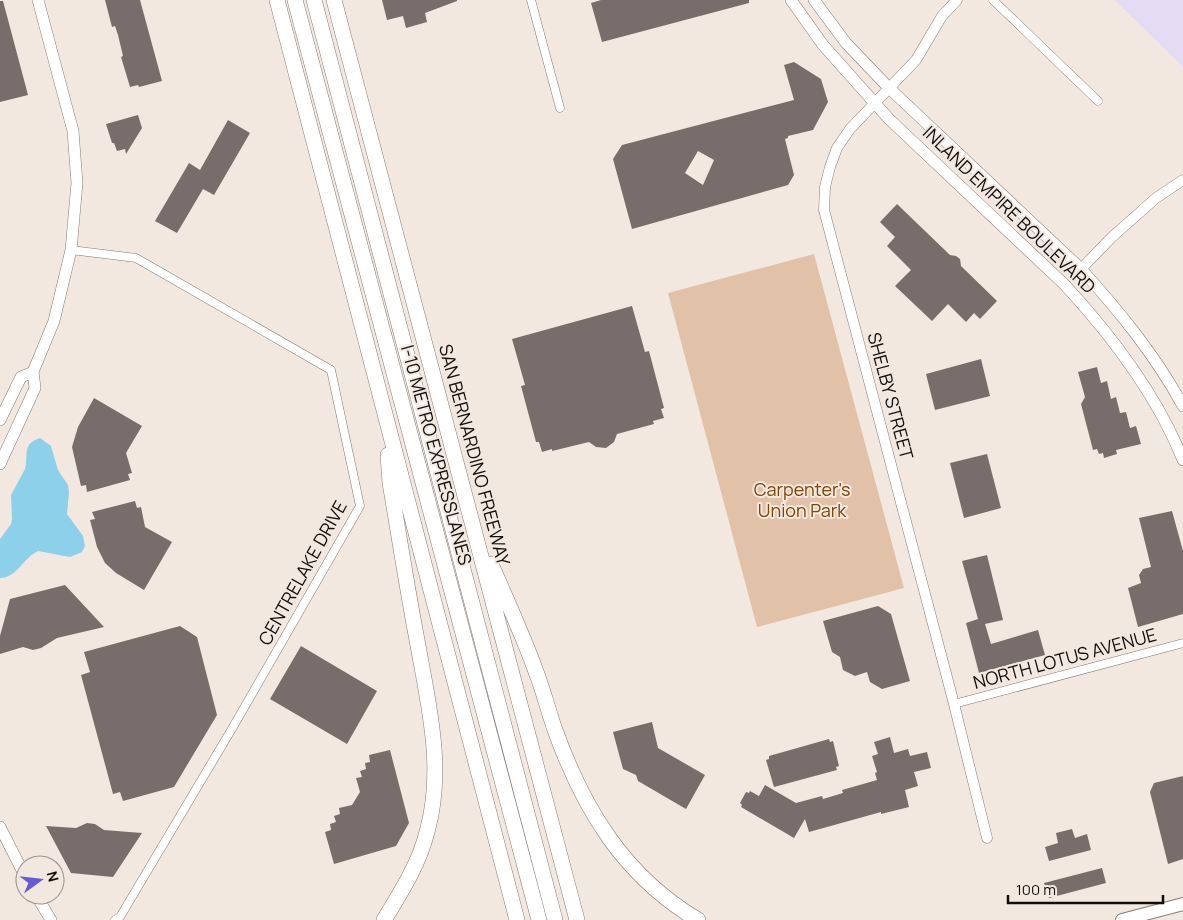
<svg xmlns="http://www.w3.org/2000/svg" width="1183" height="920" font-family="Manrope,sans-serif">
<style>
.education{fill:#e4dcf2}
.green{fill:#e1c2a9}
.water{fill:#8cd1e9}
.building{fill:#796d6c;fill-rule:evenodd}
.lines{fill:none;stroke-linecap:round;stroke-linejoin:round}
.minor-casing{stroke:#847b74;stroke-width:9}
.tertiary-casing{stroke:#847b74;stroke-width:11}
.secondary-casing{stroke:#847b74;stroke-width:12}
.primary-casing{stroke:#847b74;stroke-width:14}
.motorway-casing{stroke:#847b74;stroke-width:16}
.minor{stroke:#fff;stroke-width:8}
.tertiary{stroke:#fff;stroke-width:10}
.secondary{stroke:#fff;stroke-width:11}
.primary{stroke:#fff;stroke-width:12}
.motorway{stroke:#fff;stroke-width:15}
.labels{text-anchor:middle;stroke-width:4;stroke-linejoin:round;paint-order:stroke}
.street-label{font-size:18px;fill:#110e0b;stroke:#f3e8e0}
.park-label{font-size:18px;fill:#804500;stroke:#f3e8e0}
</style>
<rect width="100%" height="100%" fill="#f3e8e0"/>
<path class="education" d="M1115,0H1183V67Z"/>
<path class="green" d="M814,254L904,588L757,627L668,293Z"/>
<path class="water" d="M40,438L51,446L58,470L68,485L69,492L67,514L83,536L85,546L82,552L70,557L38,551C23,558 17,578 0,578V539L11,524L12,519L11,495L25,469C29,456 21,444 40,438Z"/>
<path class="building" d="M105,0H140L162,81L139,87L138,85L130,87L121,57L123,56L118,35L115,26L112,27Z
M382,0H457V1L425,13L427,22L406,28L403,16L387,20Z
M601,0H749V3L602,42L591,3Z
M0,1H3L28,95L0,102Z
M794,62L821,79L828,102L813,130L788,136V138L785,139L794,175L788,185L632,229L613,159L622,145L794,100L784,65ZM698,151L714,160L703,185L685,173Z
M138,115L142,128L126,154L125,149L117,151L114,143H112L106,124Z
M228,120L250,133L214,195L203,189L177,233L155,221L189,163L200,170Z
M897,204L950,255L956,256L960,259L961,266L997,301L980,319L974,313L966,322L948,304L932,321L895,286L911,270L887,246L895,237L880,222Z
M632,306L645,352L649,351L664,408L661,409L664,418L653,421L654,424L617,434L614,442L606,448L596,447L589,442L552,451V449L542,452L539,442H536L521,386L525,385L512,339Z
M981,359L990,396L935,410L926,374Z
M1097,367L1101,383L1107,381L1111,399L1116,397L1120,413L1126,412L1130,428L1136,426L1141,444L1116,450L1117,454L1104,458L1103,453L1099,454L1097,449L1093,450L1081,404L1085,397L1078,372Z
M94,398L142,426L126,453L132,473L128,474L130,480L87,492L86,485L81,486L72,447L78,427Z
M987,454L1001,508L964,518L950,463Z
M135,501L137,508L141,507L145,527L172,542L144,590L116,573L105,563L97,547L90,520L95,519L92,512Z
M1172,511L1183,551V614L1138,627L1128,588L1141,583L1139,575L1143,569L1151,567L1139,518Z
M987,555L1003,620L985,624L991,644L1038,630L1045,655L979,673L966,623L978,619L962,561Z
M65,585L104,627L57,638L41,648L33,650L23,647L0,654V636L10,599Z
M878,606L891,614L910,681L882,689L870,682L867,672L855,676L843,670L840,657L832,652L823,621Z
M180,626L197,637L217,715L174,787L123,801L120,792L113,794L81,675L90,672L84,652Z
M301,646L377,691L347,744L270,699Z
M652,722L658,748L705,775L686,809L638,781L636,775L623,769L613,732Z
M890,737L894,753L908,749L910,756L927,752L931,768L914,772L918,786L905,790L909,807L881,814V812L809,832L805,819L794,838L741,807L742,805L740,803L746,792L749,793L750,791L759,796L765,785L796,803L822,796L823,799L843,793L842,790L877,780L875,773L877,772L872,756L878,754L874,742Z
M829,739L830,742L833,741L839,766L836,767L837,770L774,787L766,760L769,759V756Z
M390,750L409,823L396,846L334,864L325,832L331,830L330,824L336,822L334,816L340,814L339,808L352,805L360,792L356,778L362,777L360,771L366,769L365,763L370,762L369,755Z
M1183,776V859L1168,864L1150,792L1154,783Z
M87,823L95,824L104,830L142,833L113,877L71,873L46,826L76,828Z
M1072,829L1075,838L1087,834L1091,850L1049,861L1045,847L1058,843L1056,833Z
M1102,868L1106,883L1049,898L1044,883Z"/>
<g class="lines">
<g class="minor-casing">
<path id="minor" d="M531,0L560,108
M993,0L1098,101
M71,250L136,258L331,370L360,506L233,727L120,917L115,920
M954,704L1183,643"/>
</g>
<g class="tertiary-casing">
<path id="tertiary" d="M957,0L942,16L916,60L850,129L837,148L830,167L825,187L824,210L954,704L987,838
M1081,269L1112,237L1156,198L1183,180"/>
</g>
<g class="secondary-casing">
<path id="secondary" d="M791,0L823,45L889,119L1065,285C1112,336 1157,395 1183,460
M814,0L846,43L889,88L1081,269C1120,312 1155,355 1183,406
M0,420L21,377L33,372
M0,464L35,388L33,372L54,321L71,250L77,183L73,131L38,0
M0,827L25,876
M36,895L51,920"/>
</g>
<g class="primary-casing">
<path id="primary" d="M1122,920L1183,904"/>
</g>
<g class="motorway-casing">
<path id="motorway" d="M277,0L517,920
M295,0L539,920
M314,0L555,920
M334,0L577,920
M491,564C506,599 522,633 535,669C543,689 548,710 555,730C584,810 624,876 698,920
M384,920C401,892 419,864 427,832C445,768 428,703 417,640C407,588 399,535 390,483L388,455"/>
</g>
<use href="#minor" class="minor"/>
<use href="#tertiary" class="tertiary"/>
<use href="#secondary" class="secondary"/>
<use href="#primary" class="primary"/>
<use href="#motorway" class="motorway"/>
</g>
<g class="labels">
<g class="street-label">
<text transform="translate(1009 210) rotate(44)" y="6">INLAND EMPIRE BOULEVARD</text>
<text transform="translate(890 396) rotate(75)" y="6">SHELBY STREET</text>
<text transform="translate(436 455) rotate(75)" y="6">I-10 METRO EXPRESSLANES</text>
<text transform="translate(474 455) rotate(75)" y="6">SAN BERNARDINO FREEWAY</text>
<text transform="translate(303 573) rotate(-61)" y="6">CENTRELAKE DRIVE</text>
<text transform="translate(1065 659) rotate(-15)" y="6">NORTH LOTUS AVENUE</text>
</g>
<g class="park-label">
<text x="802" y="496">Carpenter's<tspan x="802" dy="21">Union Park</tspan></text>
</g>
</g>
<g transform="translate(40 880) rotate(75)"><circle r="24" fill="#f3e8e0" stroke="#99918b"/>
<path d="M0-4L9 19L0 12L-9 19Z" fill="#655bd5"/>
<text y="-8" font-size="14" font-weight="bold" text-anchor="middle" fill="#110e0b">N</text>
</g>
<path d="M1008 895v8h155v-8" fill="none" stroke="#110e0b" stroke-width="2.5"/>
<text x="1016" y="895" font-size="15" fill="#110e0b" stroke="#f3e8e0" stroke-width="4" paint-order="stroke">100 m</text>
</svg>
